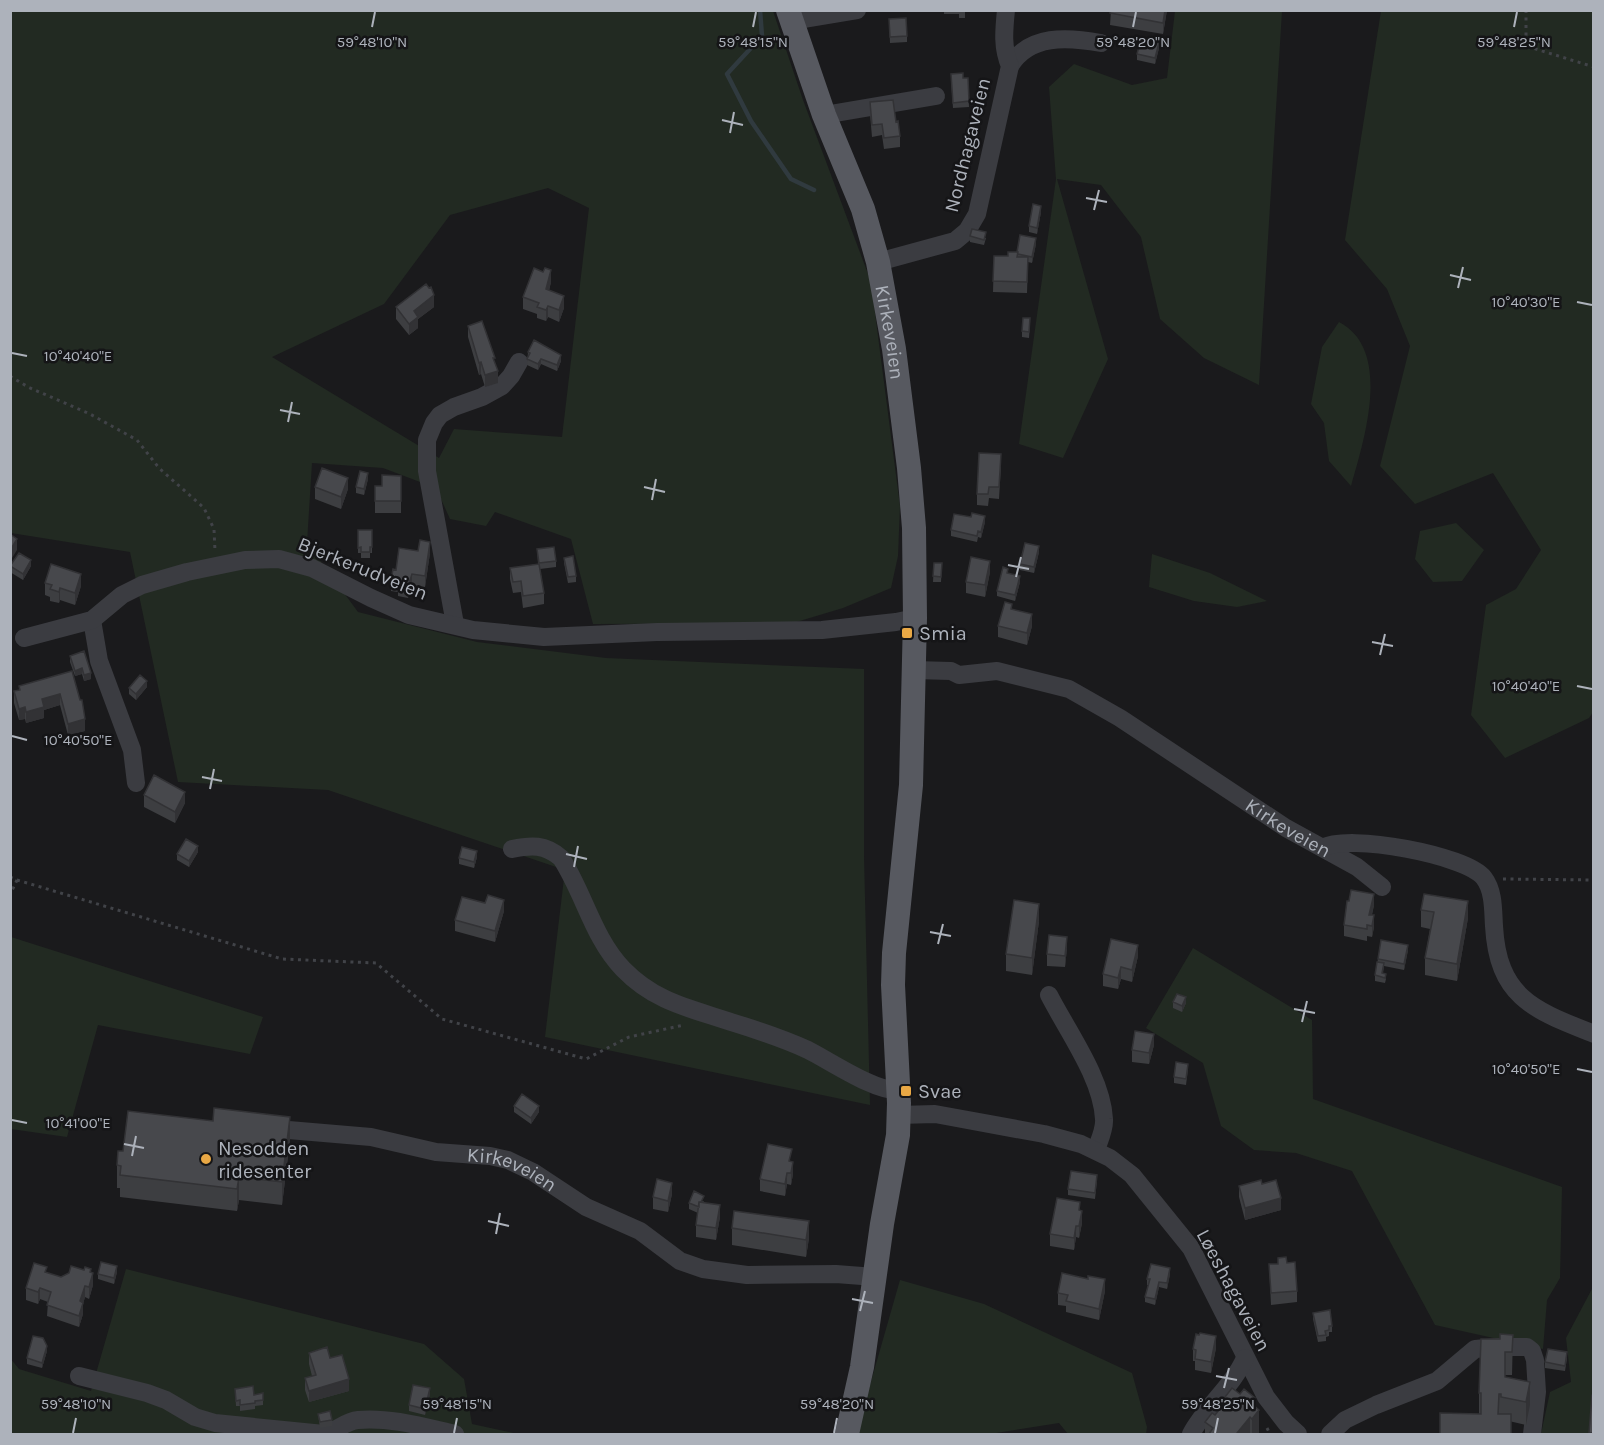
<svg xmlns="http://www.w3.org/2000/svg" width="1604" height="1445" font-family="Karla,sans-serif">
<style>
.green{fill:#222a22;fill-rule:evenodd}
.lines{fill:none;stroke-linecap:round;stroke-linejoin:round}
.stream{stroke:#303a3f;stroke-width:4.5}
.path{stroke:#414348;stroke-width:3;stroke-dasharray:3 4.5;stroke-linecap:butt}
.minor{stroke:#3b3c41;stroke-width:18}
.major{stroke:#575960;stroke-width:24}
.wall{fill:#3d3e41}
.shaded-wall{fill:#323235}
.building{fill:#47484c;stroke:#323235;stroke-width:1.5}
.ticks{fill:none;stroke:#adb2bb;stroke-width:2}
.poi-dot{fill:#e9a845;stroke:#151517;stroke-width:2}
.labels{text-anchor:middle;stroke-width:5;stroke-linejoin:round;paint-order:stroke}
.street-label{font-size:20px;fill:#adb2bb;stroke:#151517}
.poi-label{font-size:20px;fill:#adb2bb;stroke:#151517;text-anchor:start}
.ticks-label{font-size:15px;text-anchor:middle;fill:#adb2bb;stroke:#151517;stroke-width:5;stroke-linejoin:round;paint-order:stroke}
</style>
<rect width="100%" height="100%" fill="#1a1a1c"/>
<path class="green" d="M10,11H773L803,100L871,282L900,506L898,556L891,588L843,608L793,623L593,624L571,539L495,512L486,526L450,519L436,488L383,468L312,463L307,543L358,612L477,642L606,658L864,669V856L870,1105L545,1037L565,870L328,790L178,782L130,552L11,533ZM548,188L589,208L562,437L454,429L439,458L272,357L384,304L450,215Z
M1175,11H1282L1259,385L1204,358L1160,319L1141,237L1101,185L1057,179L1108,359L1063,458L1019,444L1056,179L1049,87L1074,64L1132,85L1167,78Z
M1381,11H1593V712L1589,718L1505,758L1471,715L1486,605L1516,589L1541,550L1493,473L1415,504L1380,466L1410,346L1387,289L1345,240Z
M1339,322C1393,350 1364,440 1351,486L1329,461L1324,423L1311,404L1322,347Z
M1456,523L1484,550L1462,581L1433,582L1415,559L1420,531Z
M1152,554L1210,573L1267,601L1237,607L1194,601L1149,587Z
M11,937L263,1017L250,1054L98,1025L67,1137L11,1129Z
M1193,948L1312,1020L1313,1099L1562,1187L1560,1278L1547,1300L1543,1349L1435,1325L1352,1171L1296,1153L1254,1150L1221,1126L1203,1063L1146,1028Z
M126,1269L424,1344L464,1379L472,1424L518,1434H11L10,1358L19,1369L91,1391Z
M900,1280L984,1304L1132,1373L1147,1427L1146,1434H1068L1059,1423L990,1434H856Z
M1593,1287V1434H1541L1550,1392L1571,1382L1566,1338Z"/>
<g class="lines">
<path class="stream" d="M760,10L762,36L727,74L751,121L791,179L814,190"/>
<path class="path" d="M1526,10V46L1594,67
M10,376L28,387L90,414L137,440L159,468L204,508L214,529L215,551
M10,877L17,880L10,895
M1503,879L1594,880
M17,880L282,959L376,963L442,1019L586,1059L629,1037L684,1025
M1267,1428L1270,1434"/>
<g class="minor">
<path d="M791,21L857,10"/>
<path d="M1010,66C1029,34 1068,37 1101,43"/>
<path d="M824,115L936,96"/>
<path d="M878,262L955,241L967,231L977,214L1010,66C1002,48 1004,30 1006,10"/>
<path d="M92,620L99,661L132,750L136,783"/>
<path d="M455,624L427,471V440L434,423L440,415L454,407L482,397L502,386L511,376L519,362"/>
<path d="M24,638L92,620L122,595L142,585L187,572L245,560L279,559L312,568L371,598L409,615L473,630L544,637L657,632L822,630L896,622L915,618"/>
<path id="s1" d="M914,670L951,671L959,675L997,671L1069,689L1120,718L1286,828L1357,867L1382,887"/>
<path d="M1323,848C1347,833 1467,855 1484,878C1494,891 1493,911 1494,926C1498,998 1534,1010 1594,1034"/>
<path d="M512,849C531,845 545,844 561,858C584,893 593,938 623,969C655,1002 689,1008 731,1022C757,1030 784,1039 808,1050C830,1061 877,1093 899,1090"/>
<path d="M1049,995C1068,1032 1102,1078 1104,1119C1105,1129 1099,1141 1096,1150"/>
<path d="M899,1115L935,1114L1044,1134L1081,1144L1110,1158L1132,1175L1191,1248L1266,1397L1286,1423L1298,1434"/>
<path id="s2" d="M265,1128L371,1137L436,1152L490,1156L508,1160L533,1172L586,1207L640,1231L680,1261L703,1269L747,1275L836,1274L875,1277"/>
<path d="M79,1376L147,1393L166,1400L195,1417L215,1423L324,1434C336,1432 345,1421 358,1420C390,1417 424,1427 455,1434"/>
<path d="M1191,1434C1206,1406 1233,1386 1245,1358"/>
<path d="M1330,1434L1345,1420L1376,1405L1437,1381L1475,1349L1498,1347H1527L1532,1351L1535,1360L1537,1392L1532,1434"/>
</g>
<path class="major" id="s3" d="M788,10L824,115L863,209L878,262L894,349L909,468L914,528L915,618L911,785L894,953L893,985L899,1103L898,1135L882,1224L862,1367L847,1434"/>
</g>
<path class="wall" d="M944,10H965V18H959V14H944Z
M1111,10H1167L1163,34L1110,25Z
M889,19L907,36V42L890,43Z
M1159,48L1155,64L1137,60V54Z
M968,78L969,107L953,108L951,80Z
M870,102L896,122L900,136V147L884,149L882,135L872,137L870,114Z
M1041,212L1037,234L1029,232V226Z
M970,236L986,238L984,245L970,242Z
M1036,244L1032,263L1028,262L1027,293L993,292L994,256H1008Z
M551,282L549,291L564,308L559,322L548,317L546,321L537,318V314L523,309V297Z
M396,307H434L418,319V328L409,335L396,319Z
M1030,324L1029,338L1022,337V331Z
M468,326L495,364L498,383L485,387L481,374L479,375L468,337Z
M528,352L561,361L557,371L541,364L538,370L527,365Z
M1001,466L999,499L989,498L988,506L977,505V494Z
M401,476V513H375V486H382Z
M368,479L364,495L356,493V487Z
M315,487L348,489L341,509L315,499Z
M985,522L981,538L978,537L977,542L951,536V530Z
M358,530H372V553H370V558H361V553H358Z
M537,549L556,561V567L540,569L544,593V604L523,608L521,592L513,593L510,579V568L538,564Z
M1039,552L1034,573L1020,570V564Z
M430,553L425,587L412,585L408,598L398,596V592L391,591V580L396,570Z
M564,558L576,576V582L568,583L564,563Z
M934,563H942L941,582H933Z
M10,566H31L23,580L10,572Z
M990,572L985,597L966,593V582Z
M1020,582L1015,601L997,596V591Z
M45,583L81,586L75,605L60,600L59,603L50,601V597L45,595Z
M998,626H1032L1027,645L998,637Z
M70,656L91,679L84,681L82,674L75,676L70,662Z
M72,671L85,731L68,735L60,705L44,710V718L26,723L25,719L19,720L14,703V691L19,690V686Z
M147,687L136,700L129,694V688Z
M144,795L185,803L175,823L144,807Z
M198,852L189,867L177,860V854Z
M477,857L474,868L459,864V858Z
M485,903L504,911L495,942L455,931V920Z
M1374,905L1372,915L1374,927L1372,937L1367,936V941L1344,936V925Z
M1421,910L1468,918L1457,981L1425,975V958L1430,929L1421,927Z
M1039,921L1032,975L1006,971V954Z
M1067,948L1065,967L1047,966V954Z
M1408,950L1404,970L1384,966L1383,973L1386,979L1385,983L1375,981V975L1378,959Z
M1138,956L1132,982L1121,979L1118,989L1103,986V974Z
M1173,1002L1186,1003L1182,1012L1173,1008Z
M1154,1045L1149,1064L1132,1062V1050Z
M1188,1069L1186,1085L1174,1083V1077Z
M514,1106L539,1112L531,1124L514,1112Z
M290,1140L282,1205L239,1200L237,1211L120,1197V1188H117V1165L123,1151Z
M792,1162L793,1174L791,1185L787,1184L785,1196L760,1191V1179Z
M1097,1180L1095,1199L1068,1195V1189Z
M1262,1184L1281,1210L1245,1220L1239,1197V1186Z
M672,1194L668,1212L653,1209V1197Z
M704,1201L703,1203L720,1217L716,1240L696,1237V1225L698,1213L689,1209V1203Z
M1080,1211L1082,1223L1079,1238L1076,1237L1074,1250L1050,1246V1234Z
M732,1228L809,1238L806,1257L732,1245Z
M1278,1258L1287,1263L1297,1291V1302L1271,1305L1269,1264H1278Z
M117,1272L114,1284L98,1279V1274Z
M47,1273L61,1277L91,1273L93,1285L89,1299L85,1297L83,1304V1314L79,1327L47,1316L48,1302L40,1299L38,1304L26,1300V1288Z
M1170,1274L1167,1289L1159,1287L1155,1305L1145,1302V1297L1148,1285H1147V1279Z
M1105,1291L1099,1320L1066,1312V1306L1058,1305V1293Z
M1313,1313L1332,1326V1332H1329V1336L1326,1337V1341L1318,1342L1313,1319Z
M1513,1335L1512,1375H1505V1377L1530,1405L1526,1425L1479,1414V1393L1500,1339Z
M1216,1348L1211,1373L1195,1370V1361H1193V1349Z
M47,1351L42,1368L27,1364V1358Z
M309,1353L330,1358L349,1391L309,1402L305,1390V1378L312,1376L309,1364Z
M1567,1358L1565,1371L1545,1368V1362Z
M235,1389L254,1395L263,1400V1405L255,1406V1409L240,1411V1406H236Z
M430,1394L425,1415L409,1411V1405Z
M1225,1397L1255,1407L1259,1434H1205V1422L1215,1415L1225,1403Z
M318,1414L332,1420V1426L320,1428Z"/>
<path class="shaded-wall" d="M1165,10H1167L1163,34V23Z
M1159,43V48L1155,64V58Z
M1041,206V212L1037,234V228Z
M1036,238V244L1032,263V257Z
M551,270V282L546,301V289Z
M434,295V307L418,319V328L409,335V324L414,311Z
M564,296V308L559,322V310Z
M548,306V317L546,321V310Z
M561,355V361L557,371V365Z
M541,359V364L538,370V364Z
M481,362V374L479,375V363Z
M498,371V383L485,387V375Z
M368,473V479L364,495V489Z
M348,478V489L341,509V497Z
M985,516V522L981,538V532Z
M17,539V550L12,558V561L10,564L11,549Z
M430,542V553L425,587V576Z
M1039,546V552L1034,573V567Z
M31,560V566L23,580V574Z
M990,561V572L985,597V585Z
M81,574V586L75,605V593Z
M412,574V585L408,598V586Z
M1020,576V582L1015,601V595Z
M60,588V600L59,603V592Z
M1032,614V626L1027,645V633Z
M82,668V674L75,676V671Z
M91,673V679L84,681V675Z
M147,681V687L136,700V694Z
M60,694V705L44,710V718L26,723V712L42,699Z
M25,707V719L19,720V709Z
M85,719V731L68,735V724Z
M185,792V803L175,823V812Z
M198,846V852L189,867V861Z
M477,851V857L474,868V862Z
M1374,894V905L1369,926V915Z
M504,900V911L495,942V931Z
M1468,901V918L1457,981V964Z
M1039,904V921L1032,975V958Z
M1374,915V927L1372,937V926Z
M1067,937V948L1065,967V956Z
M1138,945V956L1132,982V970Z
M1408,945V950L1404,970V964Z
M1121,967V979L1118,989V978Z
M1186,997V1003L1182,1012V1006Z
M1154,1034V1045L1149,1064V1053Z
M539,1106V1112L531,1124V1118Z
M290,1117V1140L282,1205V1182Z
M793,1162V1174L791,1185V1173Z
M787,1173V1184L785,1196V1184Z
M239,1177V1200L237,1211V1189Z
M672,1183V1194L668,1212V1201Z
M1281,1198V1210L1245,1220V1208Z
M720,1205V1217L716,1240V1228Z
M1082,1211V1223L1079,1238V1226Z
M809,1221V1238L806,1257V1240Z
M1076,1226V1237L1074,1250V1238Z
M117,1266V1272L114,1284V1278Z
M1170,1268V1274L1167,1289V1283Z
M91,1269V1279L93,1273V1285L89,1299V1287L90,1272Z
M1105,1279V1291L1099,1320V1309Z
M1159,1282V1287L1155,1305V1299Z
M85,1286V1297L83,1304V1314L79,1327L80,1301Z
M40,1288V1299L38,1304V1292Z
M1216,1336V1348L1211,1373V1362Z
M47,1346V1351L42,1368V1363Z
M349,1379V1391L309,1402V1391Z
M1530,1382V1405L1526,1425V1402Z
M430,1388V1394L425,1415V1409Z
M1255,1398V1415L1259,1410V1434H1252V1404Z
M1250,1417V1434H1237V1433Z"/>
<path class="building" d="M1111,10H1165L1163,23L1110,13Z
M906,18L907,36L890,37L889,19Z
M1141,39L1159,43L1155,58L1137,54Z
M963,73V78H968L969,101L953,103L951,74Z
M893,100L896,122L898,121L900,136L884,138L882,124L872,125L870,102Z
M1033,204L1041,206L1037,228L1029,226Z
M972,229L986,232L984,240L970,236Z
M1020,235L1036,238L1032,257L1018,254L1017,252Z
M1008,252H1018L1017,257H1028L1027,282L993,281L994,256H1008Z
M534,268L543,272L545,268L551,270L546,289L564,296L559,310L548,306L546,310L537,307L539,303L523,297Z
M426,284L429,288L431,287L434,295L414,311L418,317L409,324L396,307Z
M1023,318H1030L1029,332L1022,331Z
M482,321L495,358H493L498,371L485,375L481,362L479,363L468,326Z
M534,340L561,355L557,365L541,359L538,364L527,359L530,353L528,352Z
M979,453L1001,454L999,487H989L988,494H977Z
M322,468L348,478L341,497L315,487Z
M360,471L368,473L364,489L356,487Z
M382,475L401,476V501H375V486H382Z
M972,513L985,516L981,532L978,531L977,536L951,530L954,514L971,517Z
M358,530H372V547H370V552H361V547L358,548Z
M10,534L17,539L11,549L12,550L10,553Z
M420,540L430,542L425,576L412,574L408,586L398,585L399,581L391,580L393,569L396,570L399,548L418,551Z
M1025,543L1039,546L1034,567L1020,564Z
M554,547L556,561L539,563L537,549Z
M19,553L31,560L23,574L10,566Z
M573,556L576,576L568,577L564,558Z
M971,557L990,561L985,585L966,582Z
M934,563H942L941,577L933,576Z
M51,564L81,574L75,593L60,588L59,592L50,589L52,585L45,583Z
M539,564L544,593L523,596L521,581L513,582L510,568Z
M1003,567L1008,569L1007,573L1020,576L1015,595L997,591Z
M1005,602L1012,604L1011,609L1032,614L1027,633L998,626Z
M84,651L91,673L84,675L82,668L75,671L70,656Z
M72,671L80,700H82L85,719L68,724L60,694L42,699L44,707L26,712L25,707L19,709L14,691L20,690L19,686Z
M140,675L147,681L136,694L129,688Z
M154,775L185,792L175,812L144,795Z
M186,839L198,846L189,861L177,854Z
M462,847L477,851L474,862L459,858Z
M1351,890L1374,894L1369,915H1374L1372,926L1367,925V929L1344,925L1347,901H1349Z
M1424,894L1468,901L1457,964L1425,958L1434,912L1421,910Z
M488,895L504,900L495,931L455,920L462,897L485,903Z
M1014,900L1039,904L1032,958L1006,954Z
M1049,935L1067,937L1065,956L1047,954Z
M1111,939L1138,945L1132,970L1121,967L1118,978L1103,974Z
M1381,940L1408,945L1404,964L1378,959Z
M1377,962L1384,963L1382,973L1386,974L1385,978L1375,975Z
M1177,994L1186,997L1182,1006L1173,1002Z
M1135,1031L1154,1034L1149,1053L1132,1050Z
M1176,1062L1188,1064L1186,1079L1174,1077Z
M522,1094L539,1106L531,1118L514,1106Z
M214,1108L290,1117L282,1182L239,1177L237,1189L120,1175L121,1166L117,1165L118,1151H123L128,1111L213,1121Z
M768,1144L792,1149L789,1161L793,1162L791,1173H787L785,1184L760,1179Z
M1071,1171L1097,1175L1095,1193L1068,1189Z
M657,1179L672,1183L668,1201L653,1197Z
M1261,1180L1262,1184L1276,1180L1281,1198L1245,1208L1239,1186Z
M694,1191L704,1196L701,1202H699V1207L689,1203Z
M1057,1198L1080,1202L1079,1210L1082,1211L1079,1226H1076L1074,1238L1050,1234Z
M699,1202L720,1205L716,1228L696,1225Z
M734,1211L809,1221L806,1240L732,1228Z
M1286,1257L1287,1263L1295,1262L1297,1291L1271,1293L1269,1264H1278V1258Z
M101,1262L117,1266L114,1278L98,1274Z
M34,1263L47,1267L45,1272L61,1277L69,1273L71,1266L84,1270L85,1267L91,1269L90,1272L93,1273L89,1287L85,1286L80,1301L83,1303L79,1316L47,1305L51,1292L40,1288L38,1292L26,1288Z
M1151,1264L1170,1268L1167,1283L1159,1282L1155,1299L1145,1297L1150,1279H1147Z
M1062,1273L1088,1279V1276L1105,1279L1099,1309L1066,1301L1068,1295L1058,1293Z
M1330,1310L1332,1326H1329V1330L1325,1331L1326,1335L1318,1336L1313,1313Z
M1200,1333L1216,1336L1211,1362L1195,1359L1196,1350L1193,1349L1196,1334L1199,1335Z
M1500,1334L1513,1335L1512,1352H1505V1377L1530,1382L1526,1402L1501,1397V1394H1499L1498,1414H1511V1434H1440V1413L1481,1414V1393H1479L1481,1339H1500Z
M33,1336L43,1338L47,1346L42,1363L27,1358Z
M327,1347L330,1358L342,1355L349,1379L309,1391L305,1378L316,1375L309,1353Z
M1548,1349L1567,1352L1565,1366L1545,1362Z
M413,1385L430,1388L425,1409L409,1405Z
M253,1386L254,1395L263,1393V1400L255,1401V1403L240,1405V1400L236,1401L235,1389Z
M1232,1388L1240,1394L1244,1389L1255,1398L1252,1404L1259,1410L1252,1419L1250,1417L1237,1433L1239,1434H1209L1213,1428L1205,1422L1212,1413L1215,1415L1228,1399L1225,1397Z
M1592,1396L1593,1397V1433H1589Z
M330,1411L332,1420L320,1422L318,1414Z"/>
<path class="ticks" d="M372,27L375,12M753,27L756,12M1133,27L1136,12M1514,27L1517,12M722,120L743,125M730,133L734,112M1086,198L1107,202M1094,210L1099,190M1450,275L1471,280M1458,288L1463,267M1577,302L1592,305M12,353L27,356M280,410L300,414M288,422L292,402M644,487L665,492M652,500L656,479M1008,565L1029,569M1016,577L1021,557M1372,642L1393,646M1380,655L1385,634M1577,686L1592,689M12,736L27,740M202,777L222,781M210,789L214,769M566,854L587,859M574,867L578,846M930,932L951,936M938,944L943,924M1294,1009L1315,1013M1302,1022L1307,1001M1577,1069L1592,1072M12,1120L27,1123M124,1144L144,1148M132,1156L136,1136M488,1221L509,1226M496,1234L500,1213M852,1299L873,1303M860,1311L865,1291M1216,1376L1237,1380M1224,1388L1229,1368M73,1433L76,1418M454,1433L457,1418M834,1433L837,1418M1215,1433L1218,1418"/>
<g class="poi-dot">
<rect x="901" y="627" width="12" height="12" rx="3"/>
<rect x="900" y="1085" width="12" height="12" rx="3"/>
<circle cx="206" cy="1159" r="6"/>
</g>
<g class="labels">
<g class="street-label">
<text transform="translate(967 145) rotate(-76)" y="7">Nordhagaveien</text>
<text dy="7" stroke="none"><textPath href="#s3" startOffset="339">Kirkeveien</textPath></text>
<text transform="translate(363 568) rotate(22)" y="7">Bjerkerudveien</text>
<text dy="7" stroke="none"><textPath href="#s1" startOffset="418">Kirkeveien</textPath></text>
<text dy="7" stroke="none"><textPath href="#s2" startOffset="252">Kirkeveien</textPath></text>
<text transform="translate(1234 1290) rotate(62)" y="7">Løeshagaveien</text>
</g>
<g class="poi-label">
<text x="919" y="640">Smia</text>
<text x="918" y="1098">Svae</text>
<text x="218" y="1155">Nesodden<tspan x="218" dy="23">ridesenter</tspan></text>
</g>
</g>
<g class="ticks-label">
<text x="372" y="47">59°48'10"N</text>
<text x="753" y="47">59°48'15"N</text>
<text x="1133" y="47">59°48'20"N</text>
<text x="1514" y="47">59°48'25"N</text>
<text x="1526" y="307">10°40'30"E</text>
<text x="78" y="361">10°40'40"E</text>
<text x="1526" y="691">10°40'40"E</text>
<text x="78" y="745">10°40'50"E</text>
<text x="1526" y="1074">10°40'50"E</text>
<text x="78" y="1128">10°41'00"E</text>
<text x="76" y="1409">59°48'10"N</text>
<text x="457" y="1409">59°48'15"N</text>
<text x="837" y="1409">59°48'20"N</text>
<text x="1218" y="1409">59°48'25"N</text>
</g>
<rect width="1604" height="1445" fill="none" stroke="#adb2bb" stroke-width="24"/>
</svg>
